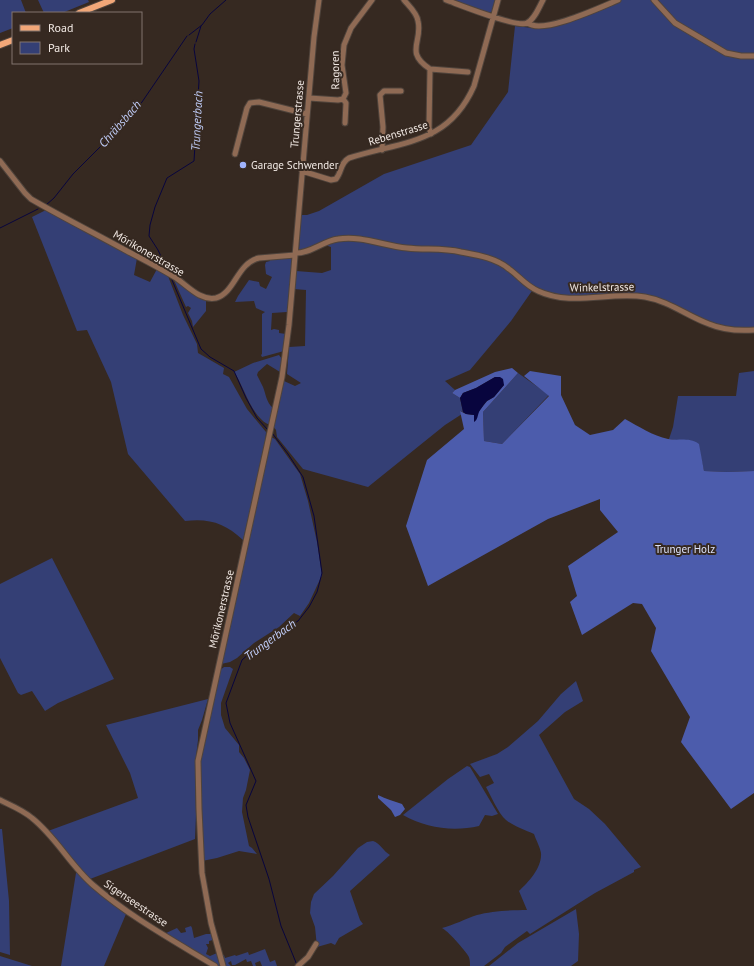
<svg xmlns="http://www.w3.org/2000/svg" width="754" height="966" font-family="'PT Sans',sans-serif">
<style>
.green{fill:#343f75}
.forest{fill:#4c5cac}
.water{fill:#08053e}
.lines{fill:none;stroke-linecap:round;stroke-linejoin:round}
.stream{stroke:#08053e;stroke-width:1}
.minor-casing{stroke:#50443c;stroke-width:7}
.major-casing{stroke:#50443c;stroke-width:8}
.minor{stroke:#8f6a54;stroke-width:5}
.major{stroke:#f2a778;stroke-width:6}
.poi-dot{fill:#a0b3fd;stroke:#362921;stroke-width:1.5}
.labels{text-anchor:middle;stroke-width:4;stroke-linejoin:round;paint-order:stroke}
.street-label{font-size:11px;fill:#f1e8e3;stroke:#362921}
.poi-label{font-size:11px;fill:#f1e8e3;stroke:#362921;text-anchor:start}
.park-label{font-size:11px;fill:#dbe1f8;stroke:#362921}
.water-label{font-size:12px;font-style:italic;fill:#c2cffb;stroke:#362921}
</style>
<rect width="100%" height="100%" fill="#362921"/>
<path class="green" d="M0,0H21L26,13H13V28L0,33Z
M38,0H88L89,2L62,13H44Z
M453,0H496L492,12H486Z
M610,0H754V329L720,326L710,323L656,298L580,297L553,295L534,288L511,321L470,370L445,381L455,390L452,393L460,398L463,412L460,411L462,414L445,425L368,487L303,469L277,437L276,430L273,426L284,381L295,386L301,383L287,374L289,347L305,346L306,290L294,289L296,271L322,273L331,270V247L328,246L327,243L304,251L299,249L301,215H307L319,211L384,174L471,145L508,92L515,26L533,28L607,7L606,5Z
M46,210L137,258L134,275L150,282L157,269L168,276L183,315L197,344L198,353L224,368L223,374L229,377L247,409L266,432L265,447L243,540C225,523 209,518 185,521L128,454L111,382L87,330L77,331L32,217Z
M269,258H291L293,261L287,312L272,313L271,330L274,329L279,330V333L286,334L284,351L262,357L261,355L262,354V314L265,312L256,308L254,301L235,302L238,296L249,280L259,282L260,286L266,289L272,277L266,274L265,265L266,262L270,261Z
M173,278L206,300V311L193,327L192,321L188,313L191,308L188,306L186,307Z
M279,355L282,359L280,372L267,364L258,372L257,375C259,379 261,383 263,387C266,394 266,402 273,408L270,425C252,419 244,386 234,372L253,363Z
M754,371V471L727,472L704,471L698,444L669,439L673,427L678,396H736L739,373Z
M518,373L549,395L502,444L484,441L483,412Z
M271,437L275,439L300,474L308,501L317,542L322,575L309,603L300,616L294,613L279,627L254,643L237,658L230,662L221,664Z
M52,558L114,679L58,703L45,711L32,691L21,695L18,693L0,658V584Z
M224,667H230L233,669L221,703V715L225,728L239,745V752L244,758L250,770L246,790L243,798L242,812L249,846L252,848L257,854L239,851L217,858L202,861L200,762L218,672Z
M576,681L583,701L565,712L539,735L574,799L589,809L605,824L641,867L634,870V872L595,893L530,934L527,931L505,947L501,953L484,966H470C470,961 470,958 467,954C462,947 448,931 442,928C454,925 465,919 477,915C491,911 513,910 527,910L519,891C529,881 542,868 541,853C540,847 536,840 534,834C525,830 513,826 506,820C498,813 491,796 486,787L494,783L489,774L480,777L470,764L497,754L508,747L538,721L561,694Z
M208,699L202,720L198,730V740L195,766L196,815L195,839L90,879L48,831L138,798L130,773L106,725Z
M467,766L470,767L498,814L492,816L485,815L479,826C453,832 426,828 403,815L448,779Z
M0,829H2L9,901L10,955L0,952Z
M373,841C380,843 383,851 390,855L350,891L360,920L363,924L339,938L335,945L331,943L317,947L315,927L310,913L311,902L314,894L333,876L358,848L367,842Z
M76,873H78L86,882L126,914L104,966H61Z
M576,909L579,934L578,961L571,966H489L518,943Z
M191,926L192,928L194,938L206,934H211L213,940L209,941V944H206L208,948L206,954L210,956L217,953L221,966H216L164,934L177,928L181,933L186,932L185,928Z
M265,949L270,962L275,960L277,966H262L260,961L255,963L256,966H253L251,961L247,962L246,959L235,965H232L231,961L228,963L231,966H225L221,956L224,955L225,958L235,955L236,956L248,952L249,955Z
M0,956L32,966H0Z"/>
<path class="forest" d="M512,368L518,373L483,412L484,441L502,444L549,396L524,376L530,371L561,376V395L575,425L590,435L613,430L625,419C638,426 653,436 668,439C679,441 689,437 699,444L704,471L727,472L754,471V793L731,809L681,742L690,717L651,651L656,628L642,604L633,603L582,635L570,602L577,596L568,566L618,532L600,510V499L548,519L428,586L406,526L427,460L464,429L460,411L466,414L474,415L479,411L487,401L494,397L504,385L495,377L476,388L463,393L460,398L452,393L455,390L495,372Z
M378,795C386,799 394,801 402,804L405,809L400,815L395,817L391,810L378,798Z"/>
<path class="water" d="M495,377H500L503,379L504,385L494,397L487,401C485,403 480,410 479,412C477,417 478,419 474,422V415L466,414L463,412L460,398L463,393L476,388Z"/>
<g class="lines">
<path class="stream" d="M189,35L202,25L210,14L226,0
M196,42L201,26
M46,205L54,198L73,174L127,120L142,102L187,36
M0,228L38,209
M168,271L158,250L149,236L150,225L155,207L167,178L194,161L199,81L194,49L195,44
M172,280L201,349L210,357L234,371L246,398L257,418L268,430
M272,433L288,454L303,477L314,516L322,573L317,592L309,607L298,621L259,645L242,660L226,703L230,723L256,781L246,805L248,817L269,879L281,926L297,965"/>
<g class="minor-casing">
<path id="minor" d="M404,0C409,6 417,13 418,21C423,42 404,52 430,69L429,128L431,134
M446,0C460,5 517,28 527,23C535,19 539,7 543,0
M654,0L675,23L726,53L741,56H754
M528,23C542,35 601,7 618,0
M430,69L468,72
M309,98L338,100L343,99L346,93L342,65L344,45L351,28L372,0
M343,99L346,103L345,123
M382,150L383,127L380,95L384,91H401
M235,154L247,108L250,103L259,102L307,114
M0,161L25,193L31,199C62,217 94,233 125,250C142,259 160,268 176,278C188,286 200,301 216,298C235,293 237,263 259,258L295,255
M302,171L331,180L336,179C342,172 340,163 349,158C402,141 448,145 474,86L498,0
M295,253C310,254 323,241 338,239C361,235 384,246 407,248C425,250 443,248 461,252C477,255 496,258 509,269C519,276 526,286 538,291C572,307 610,291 645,297C669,301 687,316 709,324C723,330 739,331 754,330
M0,800C10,805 23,810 32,818C56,837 70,865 93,885C130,917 174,941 215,966
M223,966L211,923L202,873L199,809L198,761L282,377L289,325L314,37L319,0
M298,966L308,957L316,944"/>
</g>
<g class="major-casing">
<path id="major" d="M79,13L112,0
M0,45L13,40"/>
</g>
<use href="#minor" class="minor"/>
<use href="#major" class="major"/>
</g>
<circle class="poi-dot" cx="243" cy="165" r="4"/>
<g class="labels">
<g class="street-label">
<text transform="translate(335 70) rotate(-91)" y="4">Ragoren</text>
<text transform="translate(297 114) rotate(-85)" y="4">Trungerstrasse</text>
<text transform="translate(398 133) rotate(-17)" y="4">Rebenstrasse</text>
<text transform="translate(149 253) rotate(30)" y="4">Mörikonerstrasse</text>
<text transform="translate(602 287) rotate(-1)" y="4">Winkelstrasse</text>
<text transform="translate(221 609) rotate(-77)" y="4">Mörikonerstrasse</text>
<text transform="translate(136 903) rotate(34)" y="4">Sigenseestrasse</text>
</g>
<g class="poi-label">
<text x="251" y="169">Garage Schwender</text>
</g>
<g class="park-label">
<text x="685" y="553">Trunger Holz</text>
</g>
<g class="water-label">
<text transform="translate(197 121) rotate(-87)" y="4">Trungerbach</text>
<text transform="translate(120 124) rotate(-49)" y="4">Chräbsbach</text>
<text transform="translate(270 640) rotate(-36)" y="4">Trungerbach</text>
</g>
</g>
<rect x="12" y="12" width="130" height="52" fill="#362921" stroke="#81756f"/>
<rect x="20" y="25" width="20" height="6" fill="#f2a778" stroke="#81756f"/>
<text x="48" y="32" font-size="12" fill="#f1e8e3">Road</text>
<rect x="20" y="42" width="20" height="12" fill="#343f75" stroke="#81756f"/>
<text x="48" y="52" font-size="12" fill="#f1e8e3">Park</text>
</svg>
